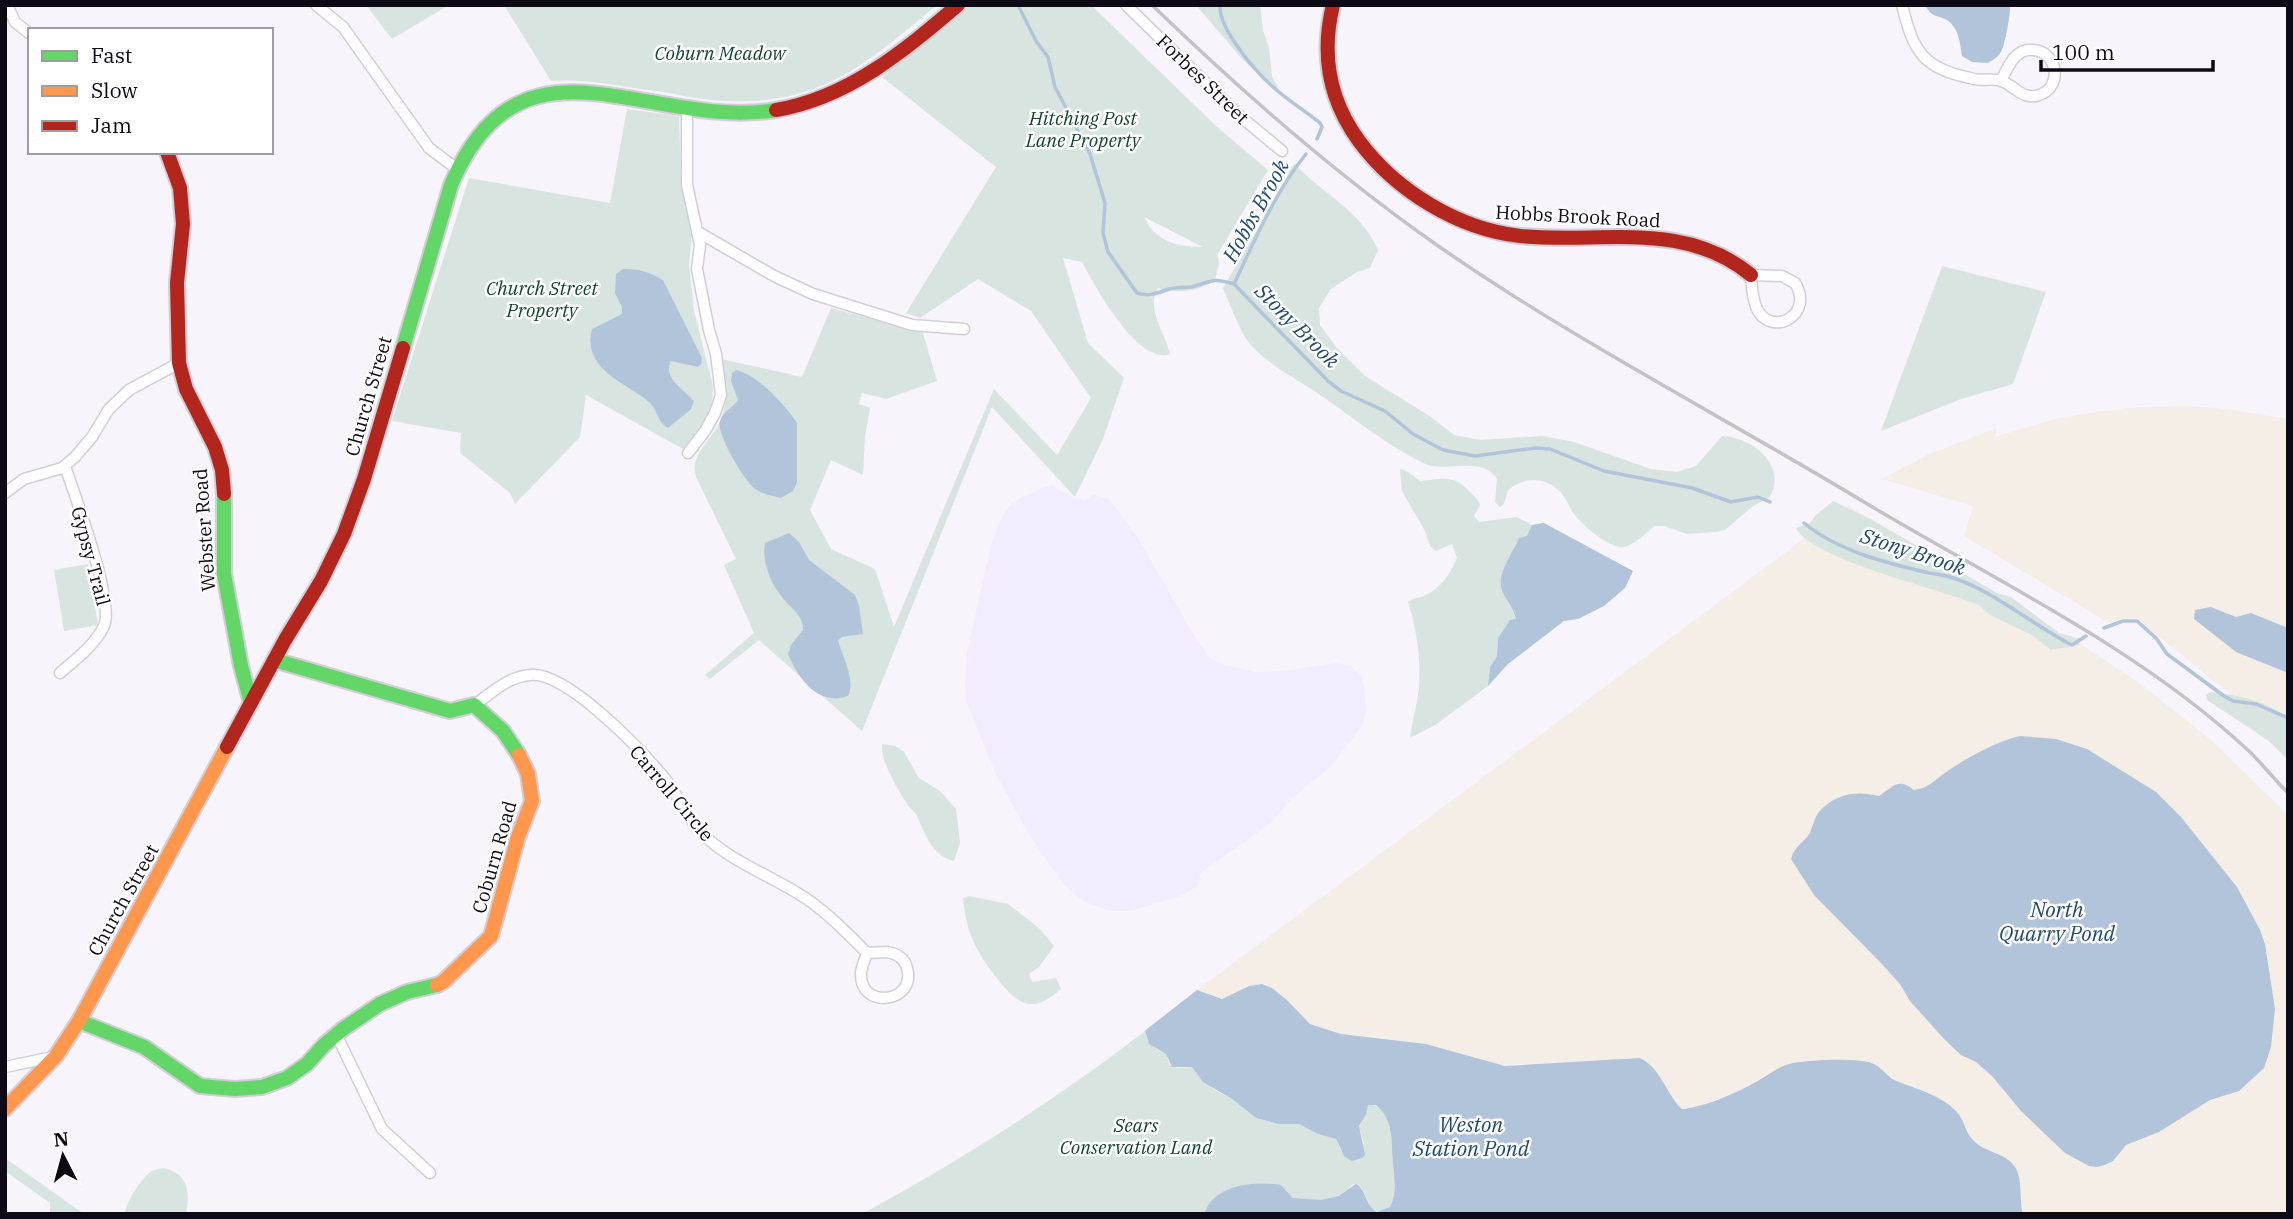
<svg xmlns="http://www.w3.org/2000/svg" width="2293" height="1219" font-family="'IBM Plex Serif',serif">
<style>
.commercial{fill:#f5eee6}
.built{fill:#f3ecfe}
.green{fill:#d7e4e0;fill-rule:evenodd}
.water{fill:#b2c4da}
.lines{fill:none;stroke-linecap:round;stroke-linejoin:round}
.stream{stroke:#b2c4da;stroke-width:3.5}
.street-casing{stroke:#d2ced8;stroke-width:13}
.fast-casing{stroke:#d2ced8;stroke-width:18}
.slow-casing{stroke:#d2ced8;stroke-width:18}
.jam-casing{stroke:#d2ced8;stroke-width:18}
.street{stroke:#fefdff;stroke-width:10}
.fast{stroke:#63d668;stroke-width:14}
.slow{stroke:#ff974d;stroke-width:14}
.jam{stroke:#b3261e;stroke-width:14}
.rail{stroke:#c3c3c5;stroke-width:3.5}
.labels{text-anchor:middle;stroke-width:5;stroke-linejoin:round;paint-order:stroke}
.park-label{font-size:19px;font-style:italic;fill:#134531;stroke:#fff}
.street-label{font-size:19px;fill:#0e0a15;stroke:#fff}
.water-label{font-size:21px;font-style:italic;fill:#214a70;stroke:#fff}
</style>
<rect width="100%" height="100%" fill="#f7f4fc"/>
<path class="commercial" d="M2185,406L2219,408L2288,419V717L2235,698L2136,618H2124L2109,623L1964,536L1973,506L1882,479L1929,454L1997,428L1995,437L2055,419L2096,412L2141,407Z
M1848,506L1955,567L1952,577L2046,631L2076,641L2142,685L2211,740L2288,815V1214H2023L2020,1182L1989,1151L1971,1139L1966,1127L1946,1103L1927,1092L1890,1079L1881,1068L1866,1061H1825L1771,1072L1737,1092L1696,1107L1682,1109L1647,1062L1630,1057L1619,1060L1500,1065L1426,1044L1349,1036L1322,1029L1310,1024L1287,1000L1272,988L1262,984L1249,986L1222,999L1197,990Z"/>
<path class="built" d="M1053,486L1074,498L1085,500L1093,494L1110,500L1138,538L1195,637L1211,659L1224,665L1256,672L1285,671L1336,663L1350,666L1360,674L1364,686L1366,711L1362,726L1331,766L1291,799L1271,823L1199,874L1201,880L1198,886L1180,896L1131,911H1109L1083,901L1063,884L1026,830L995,772L967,703L965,687L967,652L991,545L1002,517L1012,502L1044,487Z"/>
<path class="green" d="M366,5H449L392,39Z
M504,5H937C868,62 822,106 725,101C702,100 680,95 657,91C622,87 586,78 551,81Z
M970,5H1091L1216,126L1268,170L1217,255L1219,263L1215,280C1198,292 1177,294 1158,288C1145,309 1166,334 1170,354C1138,366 1095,286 1082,262L1063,258L1088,343L1124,378L1103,439L1075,497L992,407L862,731L759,640L710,679L705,675L754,633L724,565L736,559L696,477C689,454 713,440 721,419C729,399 726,380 721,359L802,377L831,308L923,333L937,381L886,399L862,393L859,404L870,408L865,436L863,475L831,460L810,510L831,549L875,569L894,627L994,389L1057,455L1091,398L1031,311L978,279L920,318L906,313L996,167L882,77ZM1145,218H1146L1203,247C1179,247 1155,242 1145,218Z
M1196,5H1260L1263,30L1269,48L1272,76L1280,92L1243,60Z
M627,109L679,116L681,184L692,233L689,265L694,311L713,386L712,403L705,423L683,449L586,395L580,437L515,504L510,493L460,453L461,433L392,421L469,178L610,203Z
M1295,164C1323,195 1360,209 1378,250L1370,268L1357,272L1331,289L1319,308L1320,325L1337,348L1365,376L1428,415L1454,435L1480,440L1542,436L1574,442L1651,469L1677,472L1696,466L1722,436C1752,437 1789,466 1769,498L1753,506L1725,530L1716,532L1687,534L1664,526H1654C1647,533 1633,546 1623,547C1610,549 1579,523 1572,511C1568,504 1564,494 1557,489C1542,476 1522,478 1508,490L1504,504L1500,507L1495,502L1497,479C1482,454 1445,474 1423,463C1385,444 1351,416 1316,392C1292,376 1261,361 1245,337C1236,322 1230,304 1223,288L1287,179L1290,168Z
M1942,266L2046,292L2013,384L1961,399L1881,431Z
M1400,469L1407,471L1420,481C1443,479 1452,474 1469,491C1474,496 1478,499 1480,505L1474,516L1479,522L1517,517L1532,525L1527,536L1516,545C1514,553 1508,557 1505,565C1497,584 1510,601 1516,620L1508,623L1498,638L1497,656L1490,667L1488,686L1435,725L1410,738C1412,721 1417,705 1419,689C1421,659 1417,630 1408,602C1414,597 1418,599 1424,596C1441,589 1450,574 1457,558L1452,544L1436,551L1430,546L1425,531L1402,491Z
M1833,501L1872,520L1997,593L2011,597L2059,633L2080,639L2079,645L2051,650L2032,635L1990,615L1979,605C1941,589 1812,560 1796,528L1810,523L1815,516Z
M88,564L98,625L64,631L54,570Z
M2210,692C2242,696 2260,699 2288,717V760L2269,741L2207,700L2206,695Z
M882,744L895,746L904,752L919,778L940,791L956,809L960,843L954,861C932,856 925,834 917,816C915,811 910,809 907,804C897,788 881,762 882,744Z
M969,896L1008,904L1040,929L1054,946L1039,967L1029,974L1032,982L1056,978L1061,989C1034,1013 1020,1007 999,981C976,951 967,936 963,898Z
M1145,1031C1147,1044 1155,1049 1166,1054L1170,1065L1177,1068L1192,1067L1213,1089L1232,1099L1256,1118L1278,1124H1299L1318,1134L1336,1139L1341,1151L1364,1144L1359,1127L1366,1115L1368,1104C1394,1105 1391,1146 1393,1164C1394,1176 1398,1190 1393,1202C1391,1208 1387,1210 1381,1212L1372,1210L1362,1188L1353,1184C1341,1199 1310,1207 1292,1197C1289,1195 1288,1191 1285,1189C1270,1179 1246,1184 1231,1189C1217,1194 1209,1200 1204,1214H862C961,1160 1056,1100 1145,1031Z
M5,1158L84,1214H50V1203L5,1171Z
M164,1168C189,1174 190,1192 186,1214H125C125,1204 140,1181 148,1174C152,1170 158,1169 164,1168Z"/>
<path class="water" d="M1925,5H2010C2011,12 2005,45 2001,52C1998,57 1993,60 1988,63L1972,62L1962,56C1960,43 1959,28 1947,20C1936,14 1933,19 1925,5Z
M623,269C638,269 650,272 663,280L702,358L701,364L698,367L671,361C662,378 684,389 694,401L691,409L668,428C657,422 658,410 649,402C624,381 582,370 592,329L622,314V307L615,293L616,274Z
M736,370C757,374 786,406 797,423V482L793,491L781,498C773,496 762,494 755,489C744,480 716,434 720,421C723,411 733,408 738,400L731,381L732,373Z
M1544,523L1633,571L1625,588L1604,606L1578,619L1564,621L1508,664L1488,686L1490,667L1497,656L1498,638L1510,620L1516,619C1513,609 1509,603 1504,595C1493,576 1513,554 1519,538L1527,536L1532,525Z
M789,533L799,542L809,560L855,595L859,606L863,634L842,637L838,640C842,656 856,680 848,696C818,707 798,678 788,654L791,645L803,630C804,615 790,608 782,597C770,582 762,562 765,543Z
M2211,607L2236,617L2251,613L2288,628V673L2236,652L2194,619L2195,610Z
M2020,736L2056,739L2087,749L2156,792L2181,817L2237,887L2260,930L2265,944L2275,1009L2271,1047L2264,1068L2239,1091L2210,1100L2159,1132L2126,1145L2113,1161L2105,1165L2097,1167L2089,1166L2065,1153L2021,1111L1992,1076L1976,1062L1961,1055L1945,1040L1910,1001L1900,984L1880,962L1814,895L1791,859C1794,848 1800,845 1807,837C1813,830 1813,819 1819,812C1834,794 1856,790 1879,796C1893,787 1898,777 1914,790C1927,788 1932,783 1942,775C1963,760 1994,742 2020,736Z
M1262,984L1272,988L1287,1000L1310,1024L1341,1034L1426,1044L1505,1066L1640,1058C1661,1068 1666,1094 1682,1109C1701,1108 1734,1094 1752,1084C1765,1078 1775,1068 1789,1064C1805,1060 1860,1057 1874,1064C1884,1069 1888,1079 1899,1082C1920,1090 1940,1095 1956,1111C1965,1120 1965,1134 1975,1142C1987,1153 2006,1153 2015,1167C2023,1179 2019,1199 2023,1214H1204C1214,1184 1254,1181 1281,1185L1293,1198L1321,1200L1338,1196L1356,1184C1367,1190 1365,1206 1377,1212L1390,1207C1398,1192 1394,1178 1393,1163C1391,1143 1394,1119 1376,1105H1368L1366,1115L1359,1126L1365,1155L1362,1158L1352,1161L1344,1156L1336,1139L1318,1134L1299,1124H1278L1256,1118L1232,1099L1203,1082L1192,1067H1172L1166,1054L1149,1044L1145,1031L1147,1029L1197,990L1222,999L1249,986Z"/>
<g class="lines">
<path class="stream" d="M1018,5L1036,41L1048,57L1055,87L1090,154L1105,203L1103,233L1108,252L1137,293C1150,297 1157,293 1169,289C1176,287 1183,288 1191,287C1212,282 1210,277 1234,284L1328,381L1341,391L1385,411L1413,434L1443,450L1475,456L1536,448L1550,449L1604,471L1692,488L1731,502L1758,497L1770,502
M1220,5C1218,28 1255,71 1272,86C1287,100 1304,110 1320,123L1322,127L1317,139
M1234,284C1255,240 1275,192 1306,154
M1804,523C1838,551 1886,563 1929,573C1936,574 1943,575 1950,577C1991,589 2030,623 2068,643L2072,645L2086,636
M2104,628L2123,621H2137L2156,638L2167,654L2224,696L2233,701L2256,704L2288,718"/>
<g class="street-casing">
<path id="street" d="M7,5L15,22L30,34
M316,5L343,27L429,148L457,169
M1126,5L1241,117L1282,151
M1902,5C1914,54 1923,68 1974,79C1982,81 1993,78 2001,81C2015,85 2022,101 2039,95C2063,88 2058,51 2033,50C2015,48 2008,67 2001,81
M687,109V185L700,245L697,269L709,330L716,354L721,395L715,413L705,431L688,453
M698,232L774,276L813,294L912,325L964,329
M1751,275L1782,276L1795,283C1815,315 1771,338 1757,309C1752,299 1752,286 1751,275Z
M5,493L24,479L62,468L75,457L92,437L109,409L129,390L179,363
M60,673C76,659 95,645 104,626C115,602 74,494 65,466
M474,705C492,693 507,677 530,675C566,671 639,748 662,775C679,795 688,822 708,839C735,863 769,875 799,894C824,909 846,932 867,953
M888,952C897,954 905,959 907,968C917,1003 860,1010 861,974C861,967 865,960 867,953Z
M336,1034L382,1129L430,1173
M5,1067L53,1057"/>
</g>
<g class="fast-casing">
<path id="fast" d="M403,348L451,185C521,19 648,131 776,110
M224,494V574L241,666L251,703
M274,660L450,711L474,705L503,731L519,755
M79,1021L144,1047L200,1086L235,1089L262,1087L287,1078L307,1064L324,1045L343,1029L380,1004L407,992L437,985"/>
</g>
<g class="slow-casing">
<path id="slow" d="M437,985L443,982L491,936L518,837L532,801L528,774L519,755
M5,1109L56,1056L79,1021L227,747"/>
</g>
<g class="jam-casing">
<path id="jam" d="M1333,5C1321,54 1329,100 1359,141C1396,191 1458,229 1520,236C1600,244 1683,219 1751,275
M776,110C848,98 904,51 958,5
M167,152L180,188L183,224L177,283L179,363L186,389L215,447L222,470L224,494
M227,747L285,640L321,581L344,534L364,479L403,348"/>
</g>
<use href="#street" class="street"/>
<use href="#fast" class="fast"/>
<use href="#slow" class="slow"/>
<use href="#jam" class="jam"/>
<path class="rail" d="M1152,5C1241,91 1333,172 1434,243C1571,339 1722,416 1864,502C1994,580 2139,648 2250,752C2263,765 2275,780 2288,793"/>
</g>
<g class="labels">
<g class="park-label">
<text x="720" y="60">Coburn Meadow</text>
<text x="1083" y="125">Hitching Post<tspan x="1083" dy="22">Lane Property</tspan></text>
<text x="542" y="295">Church Street<tspan x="542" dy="22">Property</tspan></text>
<text x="1136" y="1132">Sears<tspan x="1136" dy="22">Conservation Land</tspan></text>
</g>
<g class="street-label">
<text transform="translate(1203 79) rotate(44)" y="7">Forbes Street</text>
<text transform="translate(1578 216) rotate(3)" y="7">Hobbs Brook Road</text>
<text transform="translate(368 396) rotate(-74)" y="7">Church Street</text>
<text transform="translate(204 530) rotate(-94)" y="7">Webster Road</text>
<text transform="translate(91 556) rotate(75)" y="7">Gypsy Trail</text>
<text transform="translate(672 793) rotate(50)" y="7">Carroll Circle</text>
<text transform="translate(494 857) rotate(-74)" y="7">Coburn Road</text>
<text transform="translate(123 900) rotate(-61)" y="7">Church Street</text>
</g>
<g class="water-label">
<text transform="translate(1256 211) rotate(-61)" y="7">Hobbs Brook</text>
<text transform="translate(1297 326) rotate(45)" y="7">Stony Brook</text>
<text transform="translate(1913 552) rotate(18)" y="7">Stony Brook</text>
<text x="2057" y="917">North<tspan x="2057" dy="24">Quarry Pond</tspan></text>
<text x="1471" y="1132">Weston<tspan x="1471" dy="24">Station Pond</tspan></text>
</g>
</g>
<rect width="2293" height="1219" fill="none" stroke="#0e0a15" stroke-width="14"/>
<rect x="28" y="28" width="245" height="126" fill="#ffffff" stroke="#9f9da1" stroke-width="2"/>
<rect x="42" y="51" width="35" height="10" fill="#63d668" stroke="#9f9da1" stroke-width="2"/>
<text x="91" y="63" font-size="21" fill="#0e0a15">Fast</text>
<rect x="42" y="86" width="35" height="10" fill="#ff974d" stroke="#9f9da1" stroke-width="2"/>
<text x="91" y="98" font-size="21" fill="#0e0a15">Slow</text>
<rect x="42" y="121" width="35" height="10" fill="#b3261e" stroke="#9f9da1" stroke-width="2"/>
<text x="91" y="133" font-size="21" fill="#0e0a15">Jam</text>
<g transform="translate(63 1156) rotate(354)" stroke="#ffffff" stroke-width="5" paint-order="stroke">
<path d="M0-5L12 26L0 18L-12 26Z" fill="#0e0a15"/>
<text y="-10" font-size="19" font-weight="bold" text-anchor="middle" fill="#0e0a15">N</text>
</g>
<path d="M2041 60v10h172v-10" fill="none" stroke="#0e0a15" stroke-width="3.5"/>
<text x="2052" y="60" font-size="21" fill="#0e0a15" stroke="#ffffff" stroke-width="5" paint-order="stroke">100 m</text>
</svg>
